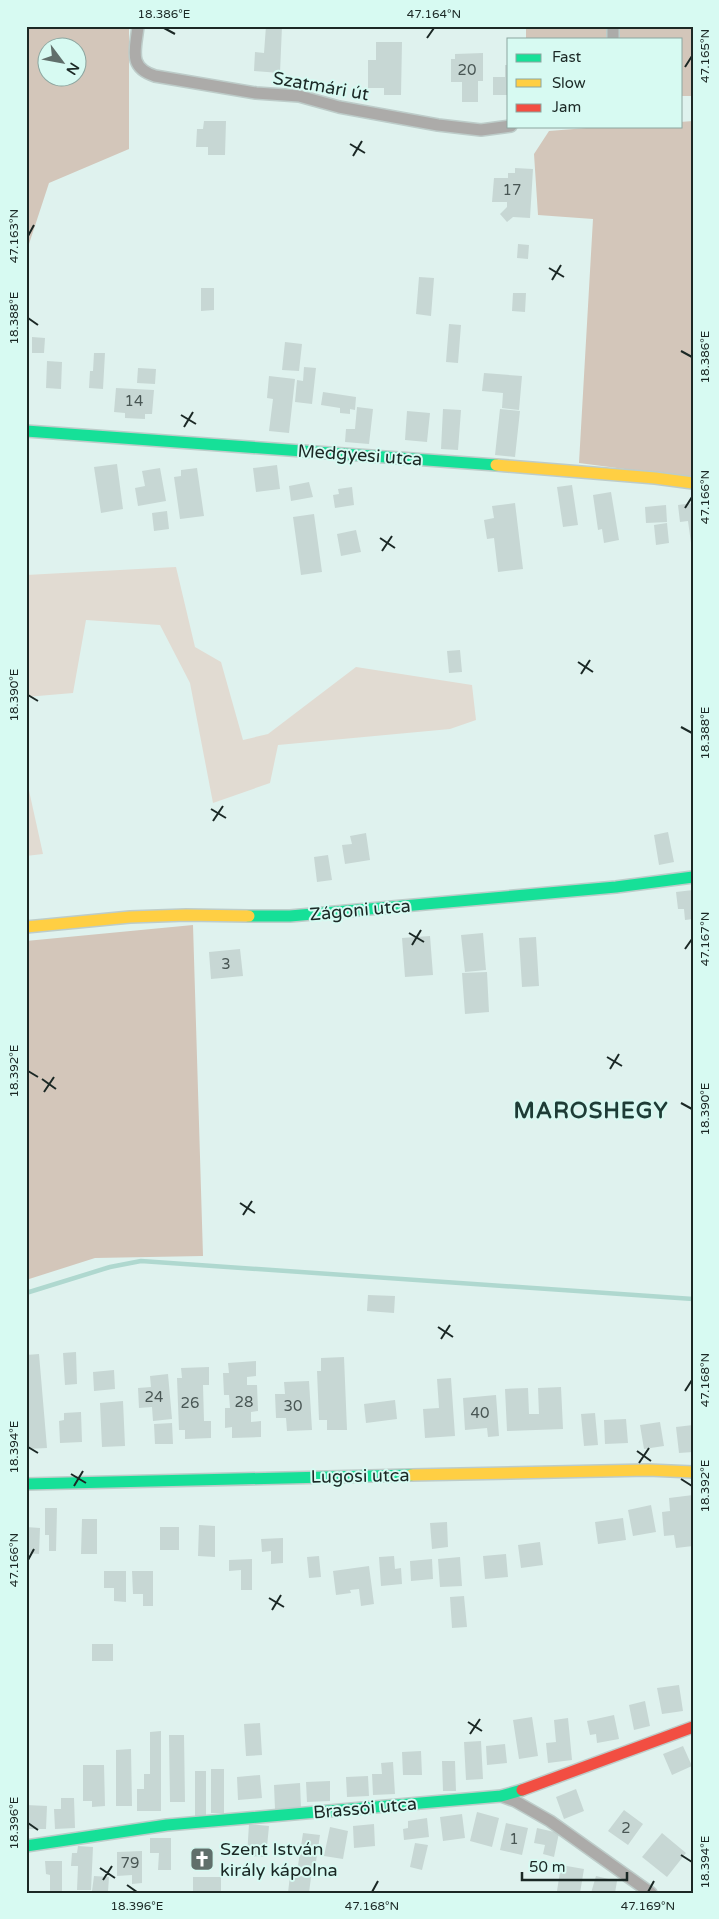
<svg xmlns="http://www.w3.org/2000/svg" width="719" height="1919" font-family="'Varela Round',sans-serif">
<style>
.green{fill:#e1dbd2}
.forest{fill:#d3c6ba;fill-rule:evenodd}
.lines{fill:none;stroke-linecap:round;stroke-linejoin:round}
.stream{stroke:#afd8cf;stroke-width:4.5}
.building{fill:#c7d7d4}
.street-casing{stroke:#bdccc9;stroke-width:14}
.fast-casing{stroke:#bdccc9;stroke-width:14}
.slow-casing{stroke:#bdccc9;stroke-width:14}
.jam-casing{stroke:#bdccc9;stroke-width:14}
.street{stroke:#acaba9;stroke-width:11}
.fast{stroke:#16e098;stroke-width:11}
.slow{stroke:#ffcf43;stroke-width:11}
.jam{stroke:#f24e42;stroke-width:11}
.ticks{fill:none;stroke:#1b2825;stroke-width:2}
.labels{text-anchor:middle;stroke-width:4;stroke-linejoin:round;paint-order:stroke}
.number-label{font-size:15px;fill:#495654}
.street-label{font-size:18px;fill:#1b2825;stroke:#d7faf2}
.poi-label{font-size:18px;fill:#1b2825;stroke:#d7faf2;text-anchor:start}
.district-label{font-size:22px;font-weight:bold;letter-spacing:1px;fill:#1e3c36;stroke:#d7faf2}
.neatline{fill:none;stroke:#1b2825;stroke-width:2}
.ticks-label{font-size:12px;text-anchor:middle;fill:#1b2825}
</style>
<rect width="100%" height="100%" fill="#dff2ee"/>
<path class="green" d="M176,567L195,647L221,662L243,740L268,734L356,667L472,685L476,720L450,729L278,745L270,783L213,803L190,683L160,625L86,620L73,693L26,697V575Z
M26,777L43,854L26,856Z"/>
<path class="forest" d="M26,26H129V149L49,183L28,247ZM48,48H78V78H48Z
M526,26H693V96H680V39H526Z
M693,121V478L579,463L593,219L538,215L534,154L549,131L611,126H680V122Z
M193,925L203,1256L95,1258L26,1280V941Z"/>
<g class="lines">
<path class="stream" d="M26,1293L110,1267L141,1261L693,1299"/>
</g>
<path class="building" d="M266,26H282L280,73L254,71L255,52L264,53Z
M376,42H402L401,95H384V88H368V60H376Z
M483,53V81H478V102H462V82H451V59H455V54Z
M505,65H508V95H493V77H505Z
M204,121H226L225,155H208V147H196L197,129H203Z
M515,168L533,169L530,218L513,217L507,222L500,214L507,207V202H492L494,178H508V173H515Z
M518,244L529,245L528,259L517,258Z
M419,277L434,278L431,316L416,314Z
M201,288H214V310L201,311Z
M513,293H526L525,312L512,311Z
M449,324L461,325L458,363L446,362Z
M32,337L45,338L44,353H32Z
M285,342L302,344L299,371L282,370Z
M94,353H105L103,389L89,388L90,371H93Z
M47,361L62,362L61,389L46,388Z
M304,367L316,368L312,404L295,402L297,380L303,381Z
M138,368L156,369L155,384L137,383Z
M484,373L522,376L519,410L502,408L503,393L482,391Z
M269,376L295,379L289,433L269,431L273,399L267,398Z
M116,388L154,390L152,414H145V419L125,418V413L114,412Z
M323,392L356,397L355,410L350,409V414L340,413V408L321,405Z
M357,407L373,409L369,444L345,442L346,429H355Z
M443,409L461,410L458,450L441,449Z
M500,409L520,411L515,457L495,455Z
M407,411L430,413L427,442L405,440Z
M117,464L123,509L101,513L94,467Z
M277,465L280,489L256,492L253,468Z
M160,468L166,501L138,506L135,488L145,486L142,471Z
M197,468L204,516L180,519L174,477L181,476V470Z
M309,482L313,497L291,501L289,486Z
M572,485L578,525L563,527L557,487Z
M352,487L354,505L335,508L333,495L339,494L338,489Z
M611,492L619,540L604,543L602,529L598,530L593,495Z
M515,503L523,569L498,572L494,538L487,539L484,520L494,518L492,506Z
M693,503V543H691L688,521L680,522L678,505Z
M666,505L667,522L646,523L645,507Z
M167,511L169,529L154,531L152,513Z
M314,514L322,572L301,575L293,517Z
M667,523L669,543L656,545L654,525Z
M356,530L361,552L341,556L337,534Z
M460,650L462,672L449,673L447,651Z
M668,832L674,862L659,865L654,835Z
M366,833L370,860L345,864L342,845L352,844L350,836Z
M328,855L332,880L317,882L314,857Z
M693,890V919L685,920L684,909H678L676,892Z
M483,933L486,970L465,972L461,935Z
M430,936L433,975L405,977L402,938Z
M536,937L539,986L522,987L519,938Z
M240,949L243,976L211,979L209,952Z
M487,972L489,1012L465,1014L462,973Z
M368,1295L395,1296L394,1313L367,1311Z
M76,1352L77,1384L65,1385L63,1353Z
M39,1354L47,1448L27,1449L26,1355Z
M344,1357L347,1430H327V1420H319L317,1371H321V1358Z
M256,1361V1376L247,1377V1385H257L258,1411L251,1412V1422L261,1421V1437L232,1438V1427L225,1428V1408H230L229,1395H224L223,1373H229L228,1363Z
M209,1367V1385H203L204,1421H211V1438L185,1439V1430H179L177,1378H182L181,1368Z
M114,1370L115,1389L94,1391L93,1372Z
M168,1374L172,1419L153,1421L152,1407L139,1408L138,1388L151,1387L150,1376Z
M451,1378L455,1436L425,1438L423,1409L439,1408L437,1379Z
M309,1381L312,1430L287,1431L286,1418H276L275,1394H285L284,1382Z
M561,1387L563,1429L507,1431L505,1389L528,1388L529,1414H539L538,1388Z
M496,1395L499,1436L488,1437L487,1428L465,1430L463,1398Z
M395,1400L397,1419L366,1423L364,1404Z
M123,1401L125,1446L102,1447L100,1403Z
M81,1412L82,1442L60,1443L59,1421L64,1420V1413Z
M595,1413L598,1445L584,1446L581,1414Z
M626,1419L628,1443L605,1444L604,1420Z
M660,1422L664,1446L644,1449L640,1425Z
M172,1423L173,1444H155L154,1424Z
M693,1425V1452L679,1453L676,1427Z
M693,1495V1546L676,1548L674,1535L664,1536L662,1512L670,1511L669,1498Z
M651,1505L656,1532L633,1536L628,1510Z
M45,1508H57L56,1551H49V1535H45Z
M623,1518L626,1540L598,1544L595,1522Z
M82,1519H97V1554H81Z
M447,1522L448,1547L432,1549L430,1523Z
M199,1525L215,1526V1557L198,1556Z
M26,1527L40,1528L39,1554L26,1553Z
M160,1527H179V1550H160Z
M283,1538V1563L271,1564V1551L262,1552L261,1539Z
M540,1542L543,1565L521,1568L518,1545Z
M506,1554L508,1577L485,1579L483,1556Z
M319,1556L321,1577L309,1578L307,1557Z
M394,1556L395,1569L401,1568L402,1584L381,1586L379,1557Z
M460,1557L462,1586L440,1587L438,1559Z
M252,1559V1590H241V1570L229,1571V1560Z
M432,1559L433,1579L411,1581L410,1561Z
M369,1566L374,1604L361,1606L359,1589L350,1590L351,1593L336,1595L333,1571Z
M104,1571H126V1602L114,1601V1588H104Z
M132,1571H153V1606H143V1594H133Z
M464,1596L467,1627L452,1628L450,1597Z
M92,1644H113V1661H92Z
M679,1685L683,1711L662,1714L657,1688Z
M645,1701L650,1726L634,1730L629,1705Z
M614,1715L619,1739L597,1743L596,1734L590,1735L587,1721Z
M532,1717L538,1756L519,1759L513,1720Z
M568,1718L572,1760L548,1763L546,1743L556,1742L554,1720Z
M260,1723L262,1755L246,1756L244,1724Z
M161,1731V1811H137V1789H144V1774H150V1732Z
M169,1735H184L185,1802H170Z
M481,1741L483,1779L466,1780L464,1742Z
M505,1744L507,1763L487,1765L486,1746Z
M683,1746L692,1766L672,1775L663,1754Z
M131,1749L132,1806H116V1750Z
M421,1751L422,1775H403L402,1752Z
M442,1761H455L456,1791H443Z
M393,1762L395,1794L373,1795L372,1774H382L381,1763Z
M83,1765H104L105,1806L92,1807V1801H83Z
M211,1769H224V1813H211Z
M195,1771H206V1816H195Z
M260,1775L262,1798L238,1800L237,1777Z
M368,1776L369,1796L347,1797L346,1777Z
M330,1781V1801L307,1802L306,1782Z
M300,1783L301,1808L275,1809L274,1785Z
M576,1789L584,1811L564,1819L556,1797Z
M61,1798H74L75,1828L55,1829L54,1809H61Z
M26,1805L47,1806L46,1829H26Z
M624,1810L643,1824L628,1845L608,1831Z
M477,1812L499,1818L492,1847L470,1841Z
M462,1814L465,1838L443,1841L440,1817Z
M427,1818L429,1837L404,1840L403,1829L408,1828V1821Z
M506,1823L528,1828L522,1855L500,1850Z
M249,1824L269,1826L266,1857L247,1856Z
M374,1824L375,1846L354,1848L353,1826Z
M330,1827L348,1831L343,1859L324,1856Z
M537,1828L559,1833L554,1857L543,1854L545,1845L534,1843Z
M303,1833L320,1835L314,1875L297,1872Z
M662,1833L686,1853L667,1877L642,1857Z
M150,1838H171V1870H158L159,1853H150Z
M415,1843L428,1845L422,1870L410,1867Z
M78,1846L93,1847L91,1890H77L78,1866H71L72,1853H77Z
M142,1851V1883L132,1884V1875L117,1876V1852Z
M208,1852L209,1865H196L195,1853Z
M26,1853H29L28,1893H26Z
M45,1861H62V1893H50V1875L46,1874Z
M561,1865L584,1869L580,1893L557,1891Z
M290,1875L311,1877L309,1893H288Z
M94,1876L109,1877L108,1892L92,1891Z
M596,1876L617,1881L615,1893H591Z
M193,1877H221V1893H193Z"/>
<g class="lines">
<g class="street-casing">
<path id="street" d="M138,26C136,49 127,67 155,76L256,93L299,96L339,107L438,125L481,130L511,126
M613,26V39
M501,1796L515,1801L550,1821L651,1893"/>
</g>
<g class="fast-casing">
<path id="fast" d="M26,431L496,465
M249,916H290L616,887L693,877
M26,1484L411,1475
M26,1846L167,1825L501,1796L522,1790"/>
</g>
<g class="slow-casing">
<path id="slow" d="M496,465L655,478L693,483
M26,927L130,917L186,915L249,916
M411,1475L648,1470L693,1472"/>
</g>
<g class="jam-casing">
<path id="jam" d="M522,1790L693,1727"/>
</g>
<use href="#street" class="street"/>
<use href="#fast" class="fast"/>
<use href="#slow" class="slow"/>
<use href="#jam" class="jam"/>
</g>
<path class="ticks" d="M164,28L175,34M427,38L434,28M685,67L692,56M350,144L365,153M353,156L362,141M28,236L34,225M549,268L564,277M552,280L561,265M28,318L38,325M681,351L692,357M181,415L196,424M184,427L193,412M685,508L692,497M380,538L395,548M382,551L392,536M578,662L593,672M581,674L590,660M28,695L38,701M681,727L692,733M211,809L226,818M213,821L223,806M409,933L424,942M412,945L421,930M685,949L692,939M607,1057L622,1066M610,1069L619,1054M28,1071L38,1077M42,1079L56,1089M44,1092L54,1077M681,1103L692,1109M240,1203L255,1213M243,1215L252,1201M438,1327L453,1337M441,1339L450,1325M685,1391L692,1380M28,1447L38,1453M637,1451L651,1461M639,1463L649,1448M71,1474L86,1483M681,1479L692,1486M74,1486L83,1471M28,1560L34,1549M269,1598L284,1607M272,1610L281,1595M468,1722L482,1731M470,1734L480,1719M28,1823L38,1830M681,1855L692,1862M100,1868L115,1878M103,1880L112,1866M127,1885L137,1892M372,1892L378,1881M648,1892L654,1881"/>
<defs>
<g id="church-square" transform="scale(1.25)"><rect x="-9" y="-9" width="18" height="18" rx="4" fill="#606f6b" stroke="#d7faf2"/><path d="M-1.2-6h2.4v3.5h3.3v2.4h-3.3V6h-2.4V-.1h-3.3v-2.4h3.3Z" fill="#fff"/></g>
</defs>
<g fill-rule="evenodd">
<use href="#church-square" x="202" y="1859"/>
</g>
<g class="labels">
<g class="number-label">
<text x="467" y="75">20</text>
<text x="512" y="195">17</text>
<text x="134" y="406">14</text>
<text x="226" y="969">3</text>
<text x="154" y="1402">24</text>
<text x="244" y="1407">28</text>
<text x="190" y="1408">26</text>
<text x="293" y="1411">30</text>
<text x="480" y="1418">40</text>
<text x="626" y="1833">2</text>
<text x="514" y="1844">1</text>
<text x="130" y="1868">79</text>
</g>
<g class="street-label">
<text transform="translate(321 86) rotate(10)" y="6">Szatmári út</text>
<text transform="translate(360 455) rotate(4)" y="6">Medgyesi utca</text>
<text transform="translate(360 910) rotate(-5)" y="6">Zágoni utca</text>
<text transform="translate(360 1476) rotate(-1)" y="6">Lugosi utca</text>
<text transform="translate(365 1808) rotate(-5)" y="6">Brassói utca</text>
</g>
<g class="poi-label">
<text x="220" y="1855">Szent István<tspan x="220" dy="21">király kápolna</tspan></text>
</g>
<g class="district-label">
<text x="591" y="1118">MAROSHEGY</text>
</g>
</g>
<rect width="719" height="1919" fill="none" stroke="#d7faf2" stroke-width="55"/>
<rect x="507" y="38" width="175" height="90" fill="#d7faf2" stroke="#8ca6a0"/>
<rect x="516" y="54" width="25" height="8" fill="#16e098" stroke="#8ca6a0"/>
<text x="552" y="62" font-size="15" fill="#1b2825">Fast</text>
<rect x="516" y="79" width="25" height="8" fill="#ffcf43" stroke="#8ca6a0"/>
<text x="552" y="88" font-size="15" fill="#1b2825">Slow</text>
<rect x="516" y="104" width="25" height="8" fill="#f24e42" stroke="#8ca6a0"/>
<text x="552" y="112" font-size="15" fill="#1b2825">Jam</text>
<g transform="translate(62 62) rotate(122)"><circle r="24" fill="#d7faf2" stroke="#8ca6a0"/>
<path d="M0-4L9 19L0 12L-9 19Z" fill="#606f6b"/>
<text y="-8" font-size="14" font-weight="bold" text-anchor="middle" fill="#1b2825">N</text>
</g>
<path d="M522 1872v8h105v-8" fill="none" stroke="#1b2825" stroke-width="2.5"/>
<text x="529" y="1872" font-size="15" fill="#1b2825" stroke="#d7faf2" stroke-width="4" paint-order="stroke">50 m</text>
<rect x="28" y="28" width="664" height="1864" class="neatline"/>
<g class="ticks-label">
<text x="164" y="18">18.386°E</text>
<text x="434" y="18">47.164°N</text>
<text transform="translate(705 56) rotate(-90)" y="4">47.165°N</text>
<text transform="translate(14 236) rotate(-90)" y="4">47.163°N</text>
<text transform="translate(14 318) rotate(-90)" y="4">18.388°E</text>
<text transform="translate(705 357) rotate(-90)" y="4">18.386°E</text>
<text transform="translate(705 497) rotate(-90)" y="4">47.166°N</text>
<text transform="translate(14 695) rotate(-90)" y="4">18.390°E</text>
<text transform="translate(705 733) rotate(-90)" y="4">18.388°E</text>
<text transform="translate(705 939) rotate(-90)" y="4">47.167°N</text>
<text transform="translate(14 1071) rotate(-90)" y="4">18.392°E</text>
<text transform="translate(705 1109) rotate(-90)" y="4">18.390°E</text>
<text transform="translate(705 1380) rotate(-90)" y="4">47.168°N</text>
<text transform="translate(14 1447) rotate(-90)" y="4">18.394°E</text>
<text transform="translate(705 1486) rotate(-90)" y="4">18.392°E</text>
<text transform="translate(14 1560) rotate(-90)" y="4">47.166°N</text>
<text transform="translate(14 1823) rotate(-90)" y="4">18.396°E</text>
<text transform="translate(705 1862) rotate(-90)" y="4">18.394°E</text>
<text x="137" y="1910">18.396°E</text>
<text x="372" y="1910">47.168°N</text>
<text x="648" y="1910">47.169°N</text>
</g>
</svg>
